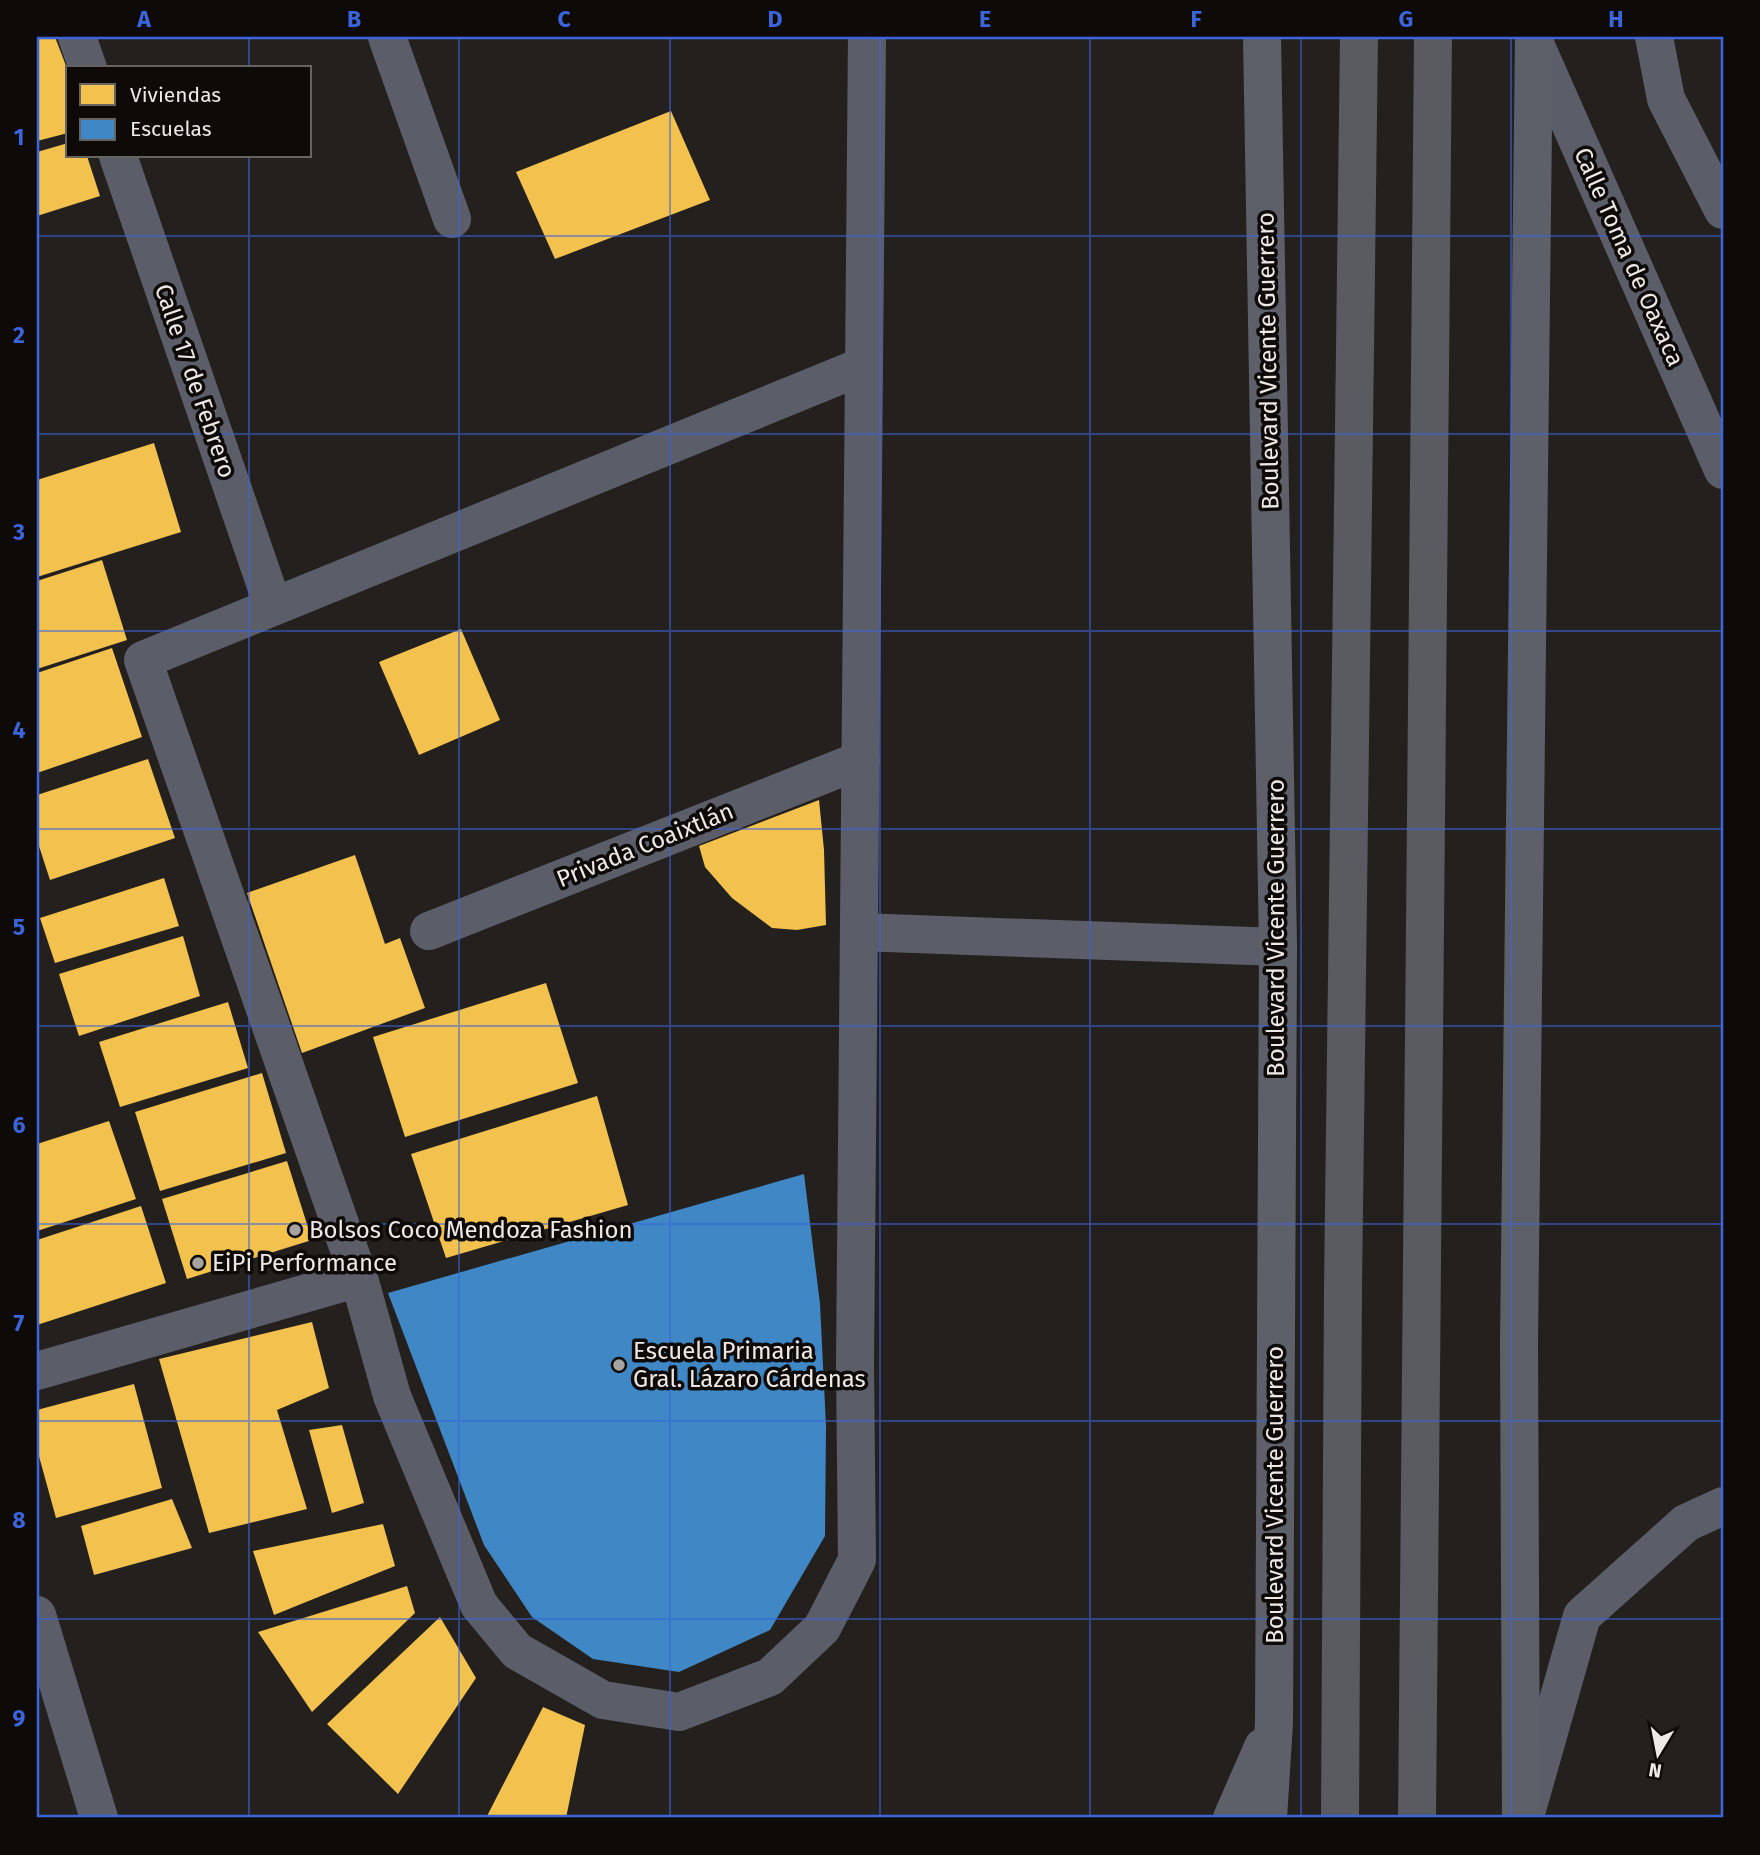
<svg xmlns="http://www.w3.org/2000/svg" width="1760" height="1855" font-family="'Fira Sans',sans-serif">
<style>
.homes{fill:#f2c14e}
.schools{fill:#3f88c5}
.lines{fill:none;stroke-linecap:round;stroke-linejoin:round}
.minor{stroke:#5b5e69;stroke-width:38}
.major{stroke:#5d5f69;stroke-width:38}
.highway{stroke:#5a5a61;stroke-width:38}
.grid{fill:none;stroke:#3c65da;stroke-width:2;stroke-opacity:0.55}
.poi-dot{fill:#a7a3a1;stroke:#0d0a08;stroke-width:2.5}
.labels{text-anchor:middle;stroke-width:7;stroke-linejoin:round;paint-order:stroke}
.street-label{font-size:24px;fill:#eee9e7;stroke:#0d0a08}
.poi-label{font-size:24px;fill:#eee9e7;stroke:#0d0a08;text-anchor:start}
.neatline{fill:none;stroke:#3c65da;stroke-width:2.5}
.grid-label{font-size:23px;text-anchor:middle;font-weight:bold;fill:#3c65da}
</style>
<rect width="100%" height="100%" fill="#24201e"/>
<path class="homes" d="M37,37H55L68,71V133L37,141Z
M671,111L710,200L555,259L516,172Z
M68,143V156H87L100,196L37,216V152Z
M154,443L181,532L37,577V480Z
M102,560L127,640L37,669V581Z
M461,629L500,720L419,755L379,662Z
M112,648L142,737L37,773V673Z
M148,759L175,838L50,880L37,840V795Z
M819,800L824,850L826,925L797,930L772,928L732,898L705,867L699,846Z
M355,855L385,944L400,938L425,1008L302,1053L247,893Z
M164,878L179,926L55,963L40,918Z
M183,936L200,996L79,1036L59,974Z
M546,983L578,1083L405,1137L373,1037Z
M228,1002L248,1068L120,1107L99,1042Z
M262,1073L286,1153L160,1191L135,1112Z
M597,1096L628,1205L446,1258L411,1154Z
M109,1121L136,1199L37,1231V1144Z
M287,1161L312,1240L187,1279L162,1199Z
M141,1206L166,1283L37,1325V1240Z
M312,1322L329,1388L277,1410L307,1509L209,1533L159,1359Z
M134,1384L162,1488L56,1518L37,1449V1410Z
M342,1425L364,1503L332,1513L309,1430Z
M172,1499L192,1548L94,1575L81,1526Z
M383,1524L395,1566L274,1615L253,1551Z
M407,1586L415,1613L312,1712L258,1632Z
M440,1617L476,1678L398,1794L327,1724Z
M543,1707L585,1725L566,1818H486Z"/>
<path class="schools" d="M804,1174L820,1304L826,1426L825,1536L770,1630L679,1672L593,1659L532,1617L484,1545L388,1293Z"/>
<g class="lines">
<path class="minor" d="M77,37L88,68
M387,37L452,219
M1654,37L1666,99L1723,210
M1535,44L1723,470
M118,156L273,606
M863,366L143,660L359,1278L392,1396L479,1605L517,1651L603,1700L679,1712L770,1677L822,1628L857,1560L855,1364L867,37
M429,931L861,760
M859,932L1278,947
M37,1371L359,1278
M37,1615L99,1818
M1526,1813L1582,1616L1686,1523L1723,1506"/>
<path class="major" d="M1262,37L1278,947L1274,1723L1268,1818
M1232,1818L1263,1747
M1521,1818L1519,1342L1534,37"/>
<path class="highway" d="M1340,1818L1343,1286L1359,37
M1417,1818L1433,37"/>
</g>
<path class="grid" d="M249,37V68M459,37V1818M670,37V1818M880,37V1818M1090,37V1818M1301,37V1818M1511,37V1818M249,156V1818M37,236H1723M37,434H1723M37,631H1723M37,829H1723M37,1026H1723M37,1224H1723M37,1421H1723M37,1619H1723"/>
<g class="poi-dot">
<circle cx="295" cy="1230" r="7"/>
<circle cx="198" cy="1263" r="7"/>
<circle cx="619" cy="1365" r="7"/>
</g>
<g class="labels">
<g class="street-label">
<text transform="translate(1629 257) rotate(66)" y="8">Calle Toma de Oaxaca</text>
<text transform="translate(1268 361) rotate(-91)" y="8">Boulevard Vicente Guerrero</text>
<text transform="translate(195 381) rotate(71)" y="8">Calle 17 de Febrero</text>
<text transform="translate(645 845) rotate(-22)" y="8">Privada Coaixtlán</text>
<text transform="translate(1276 928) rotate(-90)" y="8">Boulevard Vicente Guerrero</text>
<text transform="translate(1275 1495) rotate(-90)" y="8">Boulevard Vicente Guerrero</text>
</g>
<g class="poi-label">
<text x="309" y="1238">Bolsos Coco Mendoza Fashion</text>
<text x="212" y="1271">EiPi Performance</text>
<text x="633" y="1359">Escuela Primaria<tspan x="633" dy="28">Gral. Lázaro Cárdenas</tspan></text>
</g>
</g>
<rect width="1760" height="1855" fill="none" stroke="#0d0a08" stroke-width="77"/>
<rect x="66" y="66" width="245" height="91" fill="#0d0a08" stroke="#676361" stroke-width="2"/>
<rect x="80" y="84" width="35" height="21" fill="#f2c14e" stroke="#676361" stroke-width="2"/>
<text x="130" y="102" font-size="21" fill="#eee9e7">Viviendas</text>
<rect x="80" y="119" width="35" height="21" fill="#3f88c5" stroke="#676361" stroke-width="2"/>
<text x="130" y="136" font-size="21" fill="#eee9e7">Escuelas</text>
<g transform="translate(1658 1754) rotate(190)" stroke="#0d0a08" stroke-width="5" paint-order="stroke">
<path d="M0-5L12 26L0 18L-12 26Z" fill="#eee9e7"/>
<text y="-10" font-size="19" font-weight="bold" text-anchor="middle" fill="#eee9e7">N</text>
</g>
<rect x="38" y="38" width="1684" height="1778" class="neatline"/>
<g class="grid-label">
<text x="144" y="27">A</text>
<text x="354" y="27">B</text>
<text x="564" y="27">C</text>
<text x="775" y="27">D</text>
<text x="985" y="27">E</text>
<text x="1196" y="27">F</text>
<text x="1406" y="27">G</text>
<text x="1616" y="27">H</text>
<text x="19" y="145">1</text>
<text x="19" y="343">2</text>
<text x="19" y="540">3</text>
<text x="19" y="738">4</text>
<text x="19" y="935">5</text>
<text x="19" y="1133">6</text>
<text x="19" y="1331">7</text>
<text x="19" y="1528">8</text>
<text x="19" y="1726">9</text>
</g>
</svg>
